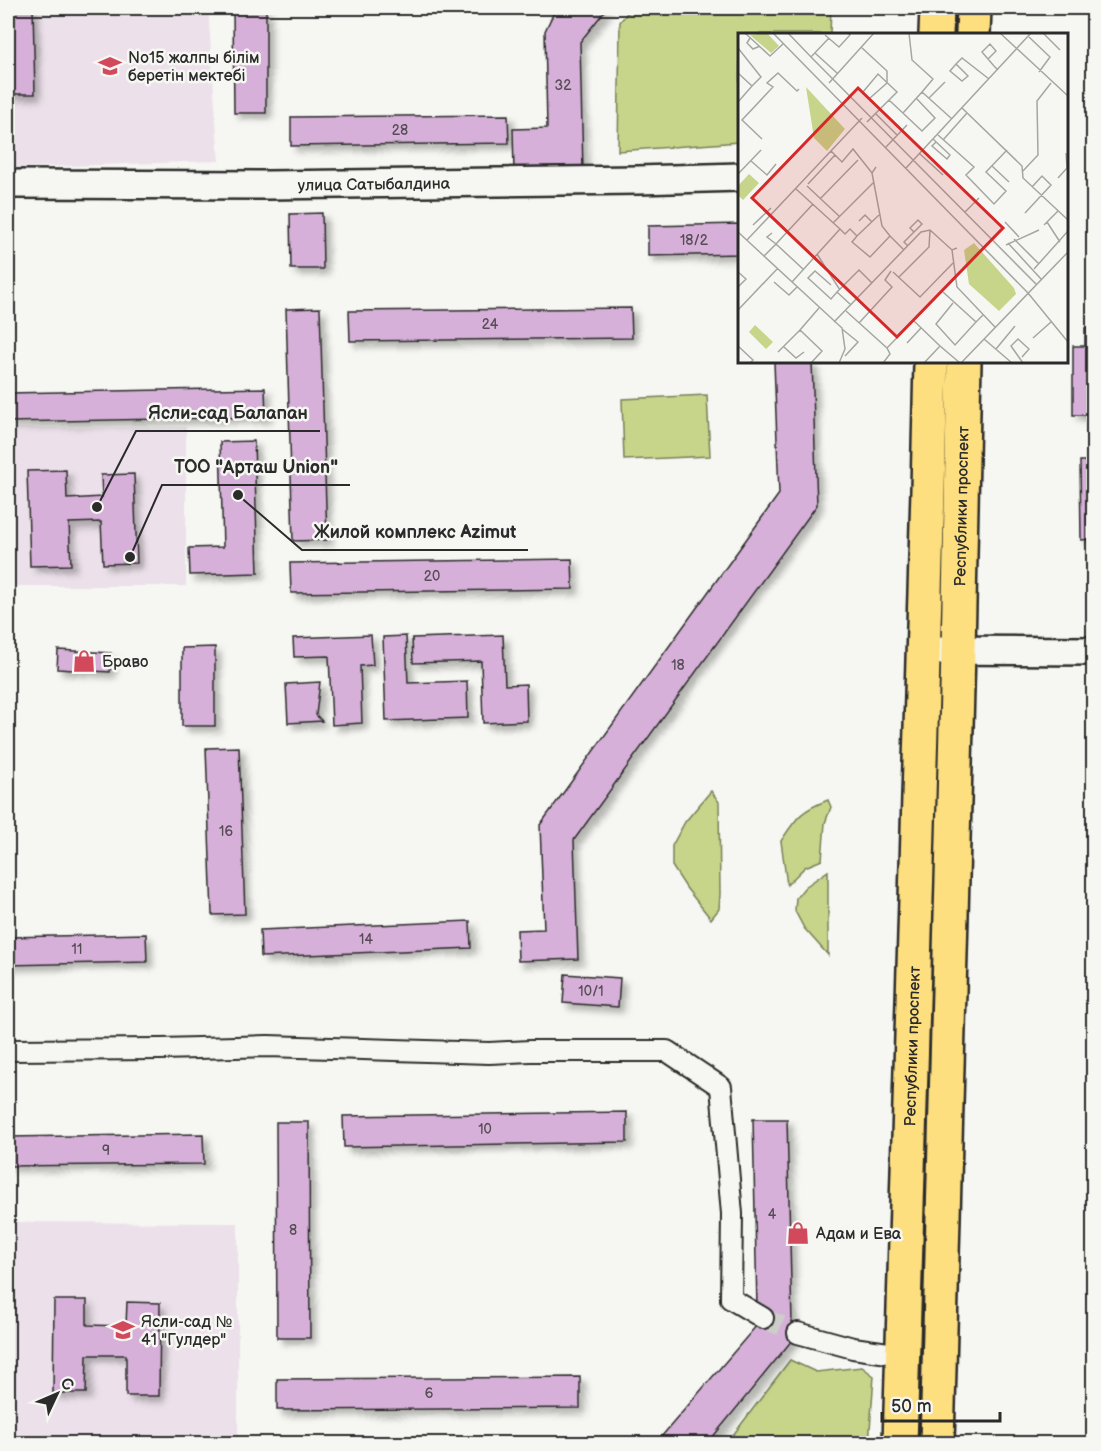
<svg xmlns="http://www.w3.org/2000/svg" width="1101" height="1451" font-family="'Balsamiq Sans',sans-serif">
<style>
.built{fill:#ece1ea}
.green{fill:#c6d589;stroke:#78805a;stroke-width:1.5}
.building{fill:#d6b0d8;stroke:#2b2b2b;stroke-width:1.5;filter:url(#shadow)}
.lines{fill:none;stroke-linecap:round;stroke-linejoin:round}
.street-tunnel{stroke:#cdcdca;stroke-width:20;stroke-dasharray:20 10;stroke-linecap:butt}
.street-casing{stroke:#2b2b2b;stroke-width:24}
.secondary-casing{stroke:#2b2b2b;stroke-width:32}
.highway-casing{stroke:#2b2b2b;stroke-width:38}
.street{stroke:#f6f6f2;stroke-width:20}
.secondary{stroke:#f6f6f2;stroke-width:27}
.highway{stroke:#fedf80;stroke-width:33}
.labels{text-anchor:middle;stroke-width:5;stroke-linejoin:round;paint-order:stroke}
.number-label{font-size:14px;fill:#564c56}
.poi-label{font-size:16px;fill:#2b2b2b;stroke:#f6f6f2;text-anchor:start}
.street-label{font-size:16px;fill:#2b2b2b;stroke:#f6f6f2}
.inset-road{fill:none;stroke:#a5a5a2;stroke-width:1.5}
.view{fill:#d62828;fill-opacity:0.15;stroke:#d62828;stroke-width:3}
.inset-edge{fill:none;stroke:#2b2b2b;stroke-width:3}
.leader{fill:none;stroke:#2b2b2b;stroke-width:2}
.callout-dot{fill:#2b2b2b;stroke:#f6f6f2;stroke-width:2}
.callout-label{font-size:18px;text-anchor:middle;font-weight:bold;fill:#2b2b2b;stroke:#f6f6f2;stroke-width:5;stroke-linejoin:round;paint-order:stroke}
</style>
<defs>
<filter id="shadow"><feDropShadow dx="5.5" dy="5.5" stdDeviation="3" flood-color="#0004"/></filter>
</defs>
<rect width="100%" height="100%" fill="#f6f6f2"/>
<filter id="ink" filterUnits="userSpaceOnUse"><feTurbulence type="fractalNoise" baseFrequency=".0167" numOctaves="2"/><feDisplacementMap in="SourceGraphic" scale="12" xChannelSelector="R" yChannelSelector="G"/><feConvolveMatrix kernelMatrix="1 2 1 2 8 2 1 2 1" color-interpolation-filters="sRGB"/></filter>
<g filter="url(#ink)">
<path class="built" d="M8,8H208L219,161L8,168Z
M186,427V586H8V428Z
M8,1222L238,1223V1438L8,1437Z"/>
<path class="green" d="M631,8H831L830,34H740L739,142L618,151L620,22Z
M707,395L710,456L624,460L622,399Z
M935,675H941L923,1443L915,1444Z
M711,791L719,802L720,894L719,909L711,919L687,889L672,866V846L685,822Z
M828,800L831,807L825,823L822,860L805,867L787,885L781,841C797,817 800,811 828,800Z
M828,871V955L804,928L795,911L796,898L805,887Z
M790,1360L816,1372L862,1367L874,1376L869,1443H727Z"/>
<path class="building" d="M8,8H33L35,94H8Z
M233,8H266V113H234Z
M556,8H607L580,42L583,171L514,172L513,129L547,128L545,31Z
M508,115L509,143L291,146V117Z
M322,213L323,269H291L290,214Z
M740,224V254L648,256V226Z
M1088,243H1094V305H1090Z
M320,308L327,540L293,541L286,309Z
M631,308L632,338L350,341L349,311Z
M1085,328H1094V427H1086V415H1073V346H1085Z
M774,362H812L817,505L574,840L578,959L518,961L517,930L544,929L540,825L779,494Z
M265,388L266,417L8,422V393Z
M254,441L258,573L190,575L189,548L223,547L220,442Z
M1080,461H1094V539L1081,540Z
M66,470L67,499L102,497L101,475L134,474L137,563L103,564L101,522L69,523L71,565L30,566L27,471Z
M572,559L573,589L291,593L290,563Z
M371,635L373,665L360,666L362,723L332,725L329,656L294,657L293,638Z
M503,635L505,685L526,684L527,721L483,723L481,661L413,663L412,638Z
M406,636L408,683L467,681L468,718L386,721L383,637Z
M215,647V726H182V648Z
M58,650L111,653L110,672L57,669Z
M320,682L316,715L322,721L288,723L286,684Z
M239,747L245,914L212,915L206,748Z
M470,921L471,948L261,957L260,930Z
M146,934L147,962L8,965V937Z
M565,974L620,978L618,1007L563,1003Z
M627,1112V1142L344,1147L343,1116Z
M753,1119H787L792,1323L798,1333L707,1444H655L763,1318L757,1308Z
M276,1122H309L310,1338H277Z
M203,1134L204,1164L8,1166V1137Z
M54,1300H87V1325L126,1326L127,1302L160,1303L159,1396H126V1355H87L86,1393H53Z
M580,1377V1408L277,1410V1379Z"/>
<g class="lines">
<path class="street-tunnel" d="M763,1318L798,1333"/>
<g class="street-casing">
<path id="street" d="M8,1050L161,1049L268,1046L489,1053L530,1051H667L721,1087L732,1214L731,1299L763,1318
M798,1333L853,1348L902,1355"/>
</g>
<g class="secondary-casing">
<g id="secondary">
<path id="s1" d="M8,184L268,185L638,180L740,177"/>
<path d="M923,650L1094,651"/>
</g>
</g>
<g class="highway-casing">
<g id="highway">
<path d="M936,34L937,8"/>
<path d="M973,34L974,8"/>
<path id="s2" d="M900,1444L928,490L931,362"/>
<path id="s3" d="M937,1444L958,651L964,362"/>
</g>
</g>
<use href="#street" class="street"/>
<use href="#secondary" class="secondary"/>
<use href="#highway" class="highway"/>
</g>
</g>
<defs>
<g id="school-bare" transform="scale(1.8)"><path d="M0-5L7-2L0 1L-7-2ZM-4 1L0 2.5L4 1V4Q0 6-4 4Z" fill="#d1495b" stroke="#f6f6f2" stroke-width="2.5" paint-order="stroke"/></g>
<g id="shop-bare" transform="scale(1.8)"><path d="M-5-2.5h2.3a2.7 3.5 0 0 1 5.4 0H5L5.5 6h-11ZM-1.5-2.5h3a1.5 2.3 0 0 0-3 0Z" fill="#d1495b" stroke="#f6f6f2" stroke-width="2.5" paint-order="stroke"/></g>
</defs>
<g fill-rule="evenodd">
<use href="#school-bare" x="110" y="66"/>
<use href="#shop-bare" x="84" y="661"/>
<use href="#shop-bare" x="798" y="1233"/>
<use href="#school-bare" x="123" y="1330"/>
</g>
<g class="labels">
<g class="number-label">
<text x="563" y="90">32</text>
<text x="400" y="135">28</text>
<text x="694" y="245">18/2</text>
<text x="490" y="329">24</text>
<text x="432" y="581">20</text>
<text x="678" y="670">18</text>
<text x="226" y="836">16</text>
<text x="366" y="944">14</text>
<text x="77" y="954">11</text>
<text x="591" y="996">10/1</text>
<text x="485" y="1134">10</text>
<text x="106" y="1155">9</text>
<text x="772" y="1219">4</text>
<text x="293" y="1235">8</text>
<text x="429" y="1398">6</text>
</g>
<g class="poi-label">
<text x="128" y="63">No15 жалпы білім<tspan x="128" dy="18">беретін мектебі</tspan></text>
<text x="102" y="667">Браво</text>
<text x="816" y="1239">Адам и Ева</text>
<text x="141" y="1327">Ясли-сад №<tspan x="141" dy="18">41 "Гулдер"</tspan></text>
</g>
<g class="street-label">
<text dy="6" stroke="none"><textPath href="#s1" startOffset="366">улица Сатыбалдина</textPath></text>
<text dy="6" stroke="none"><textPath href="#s3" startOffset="938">Республики проспект</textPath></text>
<text dy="6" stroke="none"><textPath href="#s2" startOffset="398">Республики проспект</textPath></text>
</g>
</g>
<g transform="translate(738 33)">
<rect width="330" height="330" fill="#f6f6f2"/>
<path d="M29,0L41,13L33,20L12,2ZM68,54L107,96L89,118L76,105ZM11,141L21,150L5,167L0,162V153ZM236,210L276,255L278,261L261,278L231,251L226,217ZM17,292L35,309L28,316L11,299Z" fill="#c6d589"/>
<path class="inset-road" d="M7,0L32,23L45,11M35,0L290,260L330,309M50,0L73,24L91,5M171,0L174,27L195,46L184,59L214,86M262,0L330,63M305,0L322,17M87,2L101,14L112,2L109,0M291,4L312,24L301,39M12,5L9,10L15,16L22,13M123,14L149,38V50L132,65M0,15L23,44L14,53L0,40M77,20L99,40M73,24L298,251M250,26L258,18L252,11L244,19L256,33L260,37M218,31L230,43L224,48L212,38L218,31L224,25L251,46M91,50L136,0M125,59L140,41L159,59L129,89M191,65L207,49M151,67L184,98L197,85L178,65M0,69L14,53M224,75L284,133L285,145L330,187M165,80L184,59M138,81L159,102M330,91V120M200,102L236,134L228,142L256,171L268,158L248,139L269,117M24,106L4,87L35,54L29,50L40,40L59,58L61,56M195,106L212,122L209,126L194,113L198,109M205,107L229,80M148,114L169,92M93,118L104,129L115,116L134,140L138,134M182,121L205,142M13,128L29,142L38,131M254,133L271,149M168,135L293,0M284,139L300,122L299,68L313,50M0,141L23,117M320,145L329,135L328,120M70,151L97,122M69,153L101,183M82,166L120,127M227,179L241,165M287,180L313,152L304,143L294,154M121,188L127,182L134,189M267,189L281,204M309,189L322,209M95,190L136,149M15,192L33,175M306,192L320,178M102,196L107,201L112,196L119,203L141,182M0,199L104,295L107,316L101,330M119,203L114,209L132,224L152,203L144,193L134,140M152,203L166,217M276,206L301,231M9,207L124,85M270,210L303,246M268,212L301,197M170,213L166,209L184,191L180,187L172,195L176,199M214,217L219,254L257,294M79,221L102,257M26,223L38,211L29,204L34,200M65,236L38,211L75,171M296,236L330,198M0,239L8,246L0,254M155,239L182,264L215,230M161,244L191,214L192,197M36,249L51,262L59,254M54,249L102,196L58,156M93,252L77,238L70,245L93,266L99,259L113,272M99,259L121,237L134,250M205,259L238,289L245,282M215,270L198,291L217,312L238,289M0,277L40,235M108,278L149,315L217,245M176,288L202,313M96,289L183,199L192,197L214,217L219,215M121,290L154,254L147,247L153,238M104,296L120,309L107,323M295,305L313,289M246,306L274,330M169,310L183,295M0,313L15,327L12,330M46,314L58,325L66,319M258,316L277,293M40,319L62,297M284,324L291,316L280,306L273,313L285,330M73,330L84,318L62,297L81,275M145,330L152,321L149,315M186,330L202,313L222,330M223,330L330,219"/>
<path class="view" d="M120,55L265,195L159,304L14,165Z"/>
<rect width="330" height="330" class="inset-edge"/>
</g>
<path class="leader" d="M97 507L136 431H320M130 557L162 485H350M238 495L302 550H528"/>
<g class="callout-dot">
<circle cx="97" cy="507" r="6"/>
<circle cx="130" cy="557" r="6"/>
<circle cx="238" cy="495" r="6"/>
</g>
<g class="callout-label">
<text x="228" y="419">Ясли-сад Балапан</text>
<text x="256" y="473">ТОО "Арташ Union"</text>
<text x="415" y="538">Жилой комплекс Azimut</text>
</g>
<rect width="1101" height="1451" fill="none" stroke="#f6f6f2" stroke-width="30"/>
<rect x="15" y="15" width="1071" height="1421" fill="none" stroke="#2b2b2b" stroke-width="2" filter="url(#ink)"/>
<g transform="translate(57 1394) rotate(46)" stroke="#f6f6f2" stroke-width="4.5" paint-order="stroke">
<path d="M0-4.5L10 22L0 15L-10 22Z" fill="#2b2b2b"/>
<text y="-9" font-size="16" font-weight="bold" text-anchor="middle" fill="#2b2b2b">С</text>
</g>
<path d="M882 1412v9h118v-9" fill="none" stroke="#2b2b2b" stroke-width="3"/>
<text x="891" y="1412" font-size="18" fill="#2b2b2b" stroke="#f6f6f2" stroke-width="4.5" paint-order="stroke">50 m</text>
</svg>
